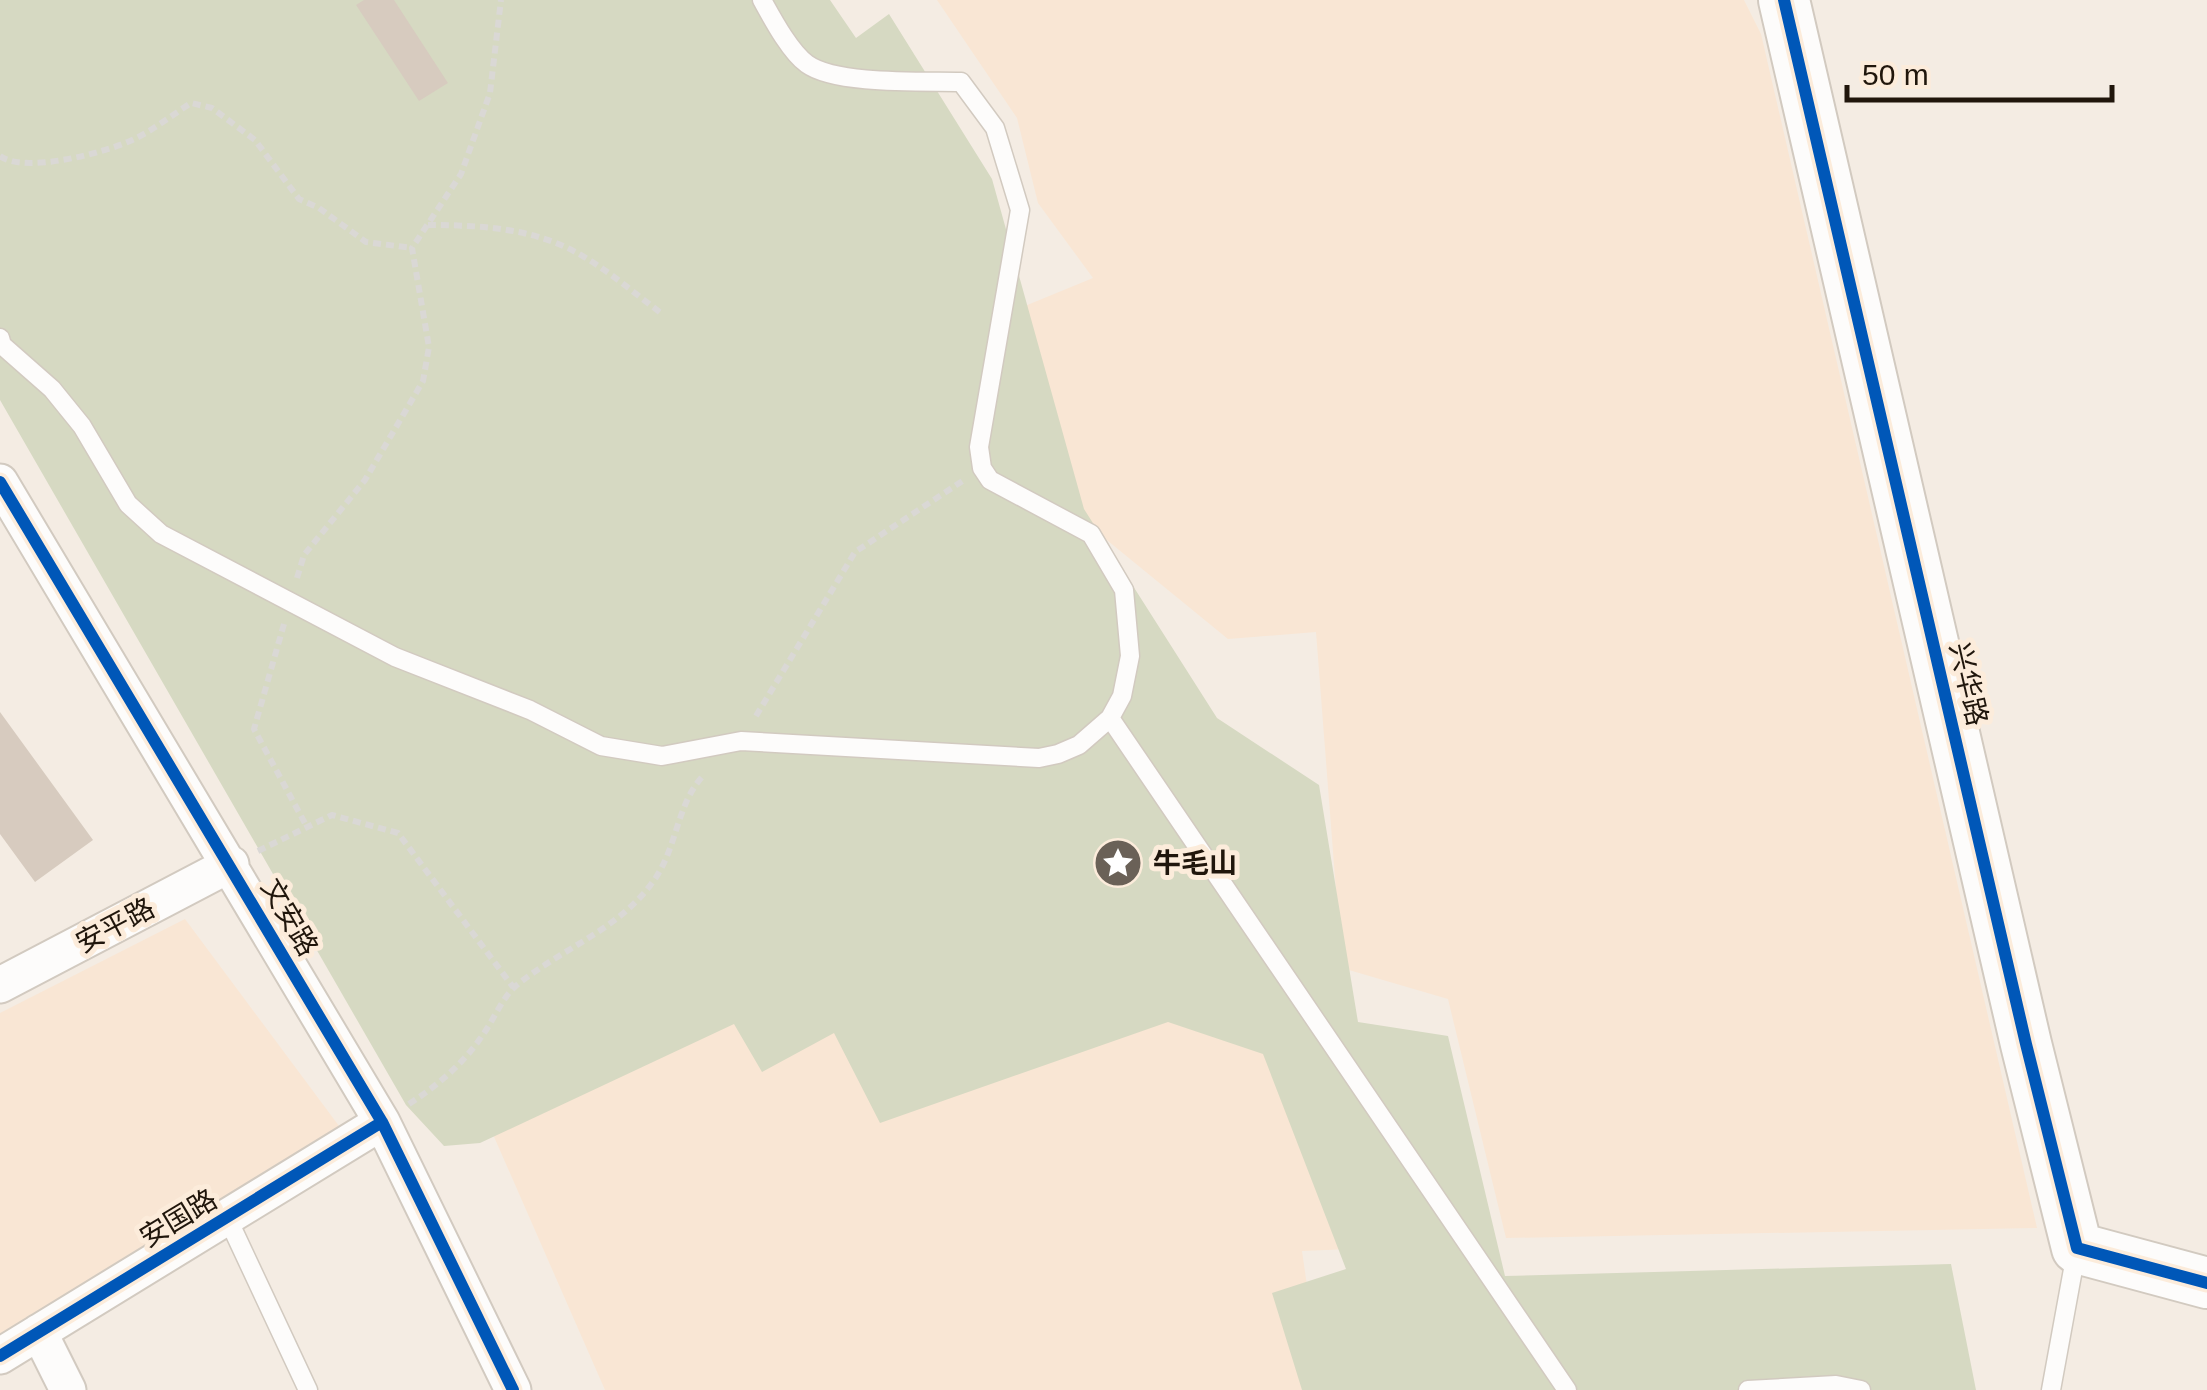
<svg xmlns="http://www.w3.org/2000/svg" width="2207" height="1390" font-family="Arial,'Noto Sans SC',sans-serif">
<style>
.built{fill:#f9e6d4}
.green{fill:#d6d9c2}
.building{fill:#d7cbbf}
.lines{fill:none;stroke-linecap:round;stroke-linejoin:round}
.lane-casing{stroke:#d2cac0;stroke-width:21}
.street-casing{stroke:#d2cac0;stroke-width:39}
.secondary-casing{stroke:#d2cac0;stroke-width:54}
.path{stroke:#dad8d5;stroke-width:6;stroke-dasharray:8 5;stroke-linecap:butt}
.lane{stroke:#fdfcfb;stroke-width:18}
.street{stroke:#fdfcfb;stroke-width:35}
.secondary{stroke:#fdfcfb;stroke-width:50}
.cycleway-casing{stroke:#fcecdb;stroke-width:19}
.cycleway{stroke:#0057b8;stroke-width:12}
.labels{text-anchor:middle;stroke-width:10;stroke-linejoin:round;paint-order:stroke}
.street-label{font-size:28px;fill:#20160c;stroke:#fcecdb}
.poi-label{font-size:28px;font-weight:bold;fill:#20160c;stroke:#fcecdb;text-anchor:start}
</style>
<rect width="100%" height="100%" fill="#f4ece3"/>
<path class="built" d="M937,0H1744L1761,34L2037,1228L1506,1238L1448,999L1342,968L1316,632L1228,639L1086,523L1020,308L1093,278L1038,203L1017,118Z
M185,919L339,1126L0,1335V1013Z
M1228,963L1398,1247L1302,1251L1322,1390H605L481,1107L742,974Z"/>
<path class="green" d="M0,0H830L856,38L889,14L992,179L1084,509L1217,718L1319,785L1358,1022L1448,1036L1505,1276L1951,1264L1976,1390H1302L1272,1293L1346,1269L1263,1054L1168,1022L880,1123L834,1033L762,1072L734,1024L480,1143L444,1146L406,1105L0,400Z"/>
<path class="building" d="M364,0H394L448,83L419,101L356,5Z
M0,712L93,840L35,882L0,834Z"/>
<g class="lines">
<g class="lane-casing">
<path id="lane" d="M0,338L2,345L52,389L82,426L128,504L161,534L395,657L530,710L601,746L662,756L741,741L1039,758L1058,754L1079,745L1110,718L1122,696L1130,656L1124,590L1091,534L990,480L982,468L979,447L1020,210L995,128L961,82C924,81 836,85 807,64C790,52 772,18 762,0
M1110,718L1567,1390
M227,1217L308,1390
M1748,1390L1836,1385L1861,1390
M2051,1390L2076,1253"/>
</g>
<g class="street-casing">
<path id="street" d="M0,482L382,1122L513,1390
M0,985L231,864
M39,1332L68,1390
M0,1356L382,1122"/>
</g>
<g class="secondary-casing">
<path id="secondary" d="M1784,0L2026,1044L2077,1248L2207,1283"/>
</g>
<path class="path" d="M0,156C24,174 103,153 130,141C151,132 172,115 191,103L212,108L255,140L299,199L319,208L366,242L412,248
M428,225C479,225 534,228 579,254C608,270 634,293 661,313
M297,578L304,555L365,480L423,381L429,347L412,248L461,174L490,93L501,0
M284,624L254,729L307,827
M756,716L855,552L964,480
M258,851L332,815L398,833L513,987
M409,1104C437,1086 463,1064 482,1036C494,1020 502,997 517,985C561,949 618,930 652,883C678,849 676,802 705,774"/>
<use href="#lane" class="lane"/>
<use href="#street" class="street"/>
<use href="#secondary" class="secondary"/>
<g class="cycleway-casing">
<path id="cycleway" d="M1784,0L2026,1044L2077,1248L2207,1283
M0,482L382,1122L513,1390
M0,1356L382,1122"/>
</g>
<use href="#cycleway" class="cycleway"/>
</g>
<defs>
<g id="sight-disc" transform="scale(2.5)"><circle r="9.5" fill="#6a6157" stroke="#fcecdb"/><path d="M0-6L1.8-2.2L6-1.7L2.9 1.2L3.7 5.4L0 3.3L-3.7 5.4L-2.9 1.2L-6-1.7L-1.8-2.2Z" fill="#fff"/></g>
</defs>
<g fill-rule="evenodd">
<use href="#sight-disc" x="1118" y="863"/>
</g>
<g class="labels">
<g class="street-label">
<text transform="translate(1969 684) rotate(77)" y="10">兴华路</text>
<text transform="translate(290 917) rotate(60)" y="10">文安路</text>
<text transform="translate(115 925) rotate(-28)" y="10">安平路</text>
<text transform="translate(178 1218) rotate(-31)" y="10">安国路</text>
</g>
<g class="poi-label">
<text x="1153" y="873">牛毛山</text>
</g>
</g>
<path d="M1847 85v15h265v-15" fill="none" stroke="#20160c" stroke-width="5"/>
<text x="1862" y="85" font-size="30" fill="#20160c" stroke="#fcecdb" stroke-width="8" paint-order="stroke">50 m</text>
</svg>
